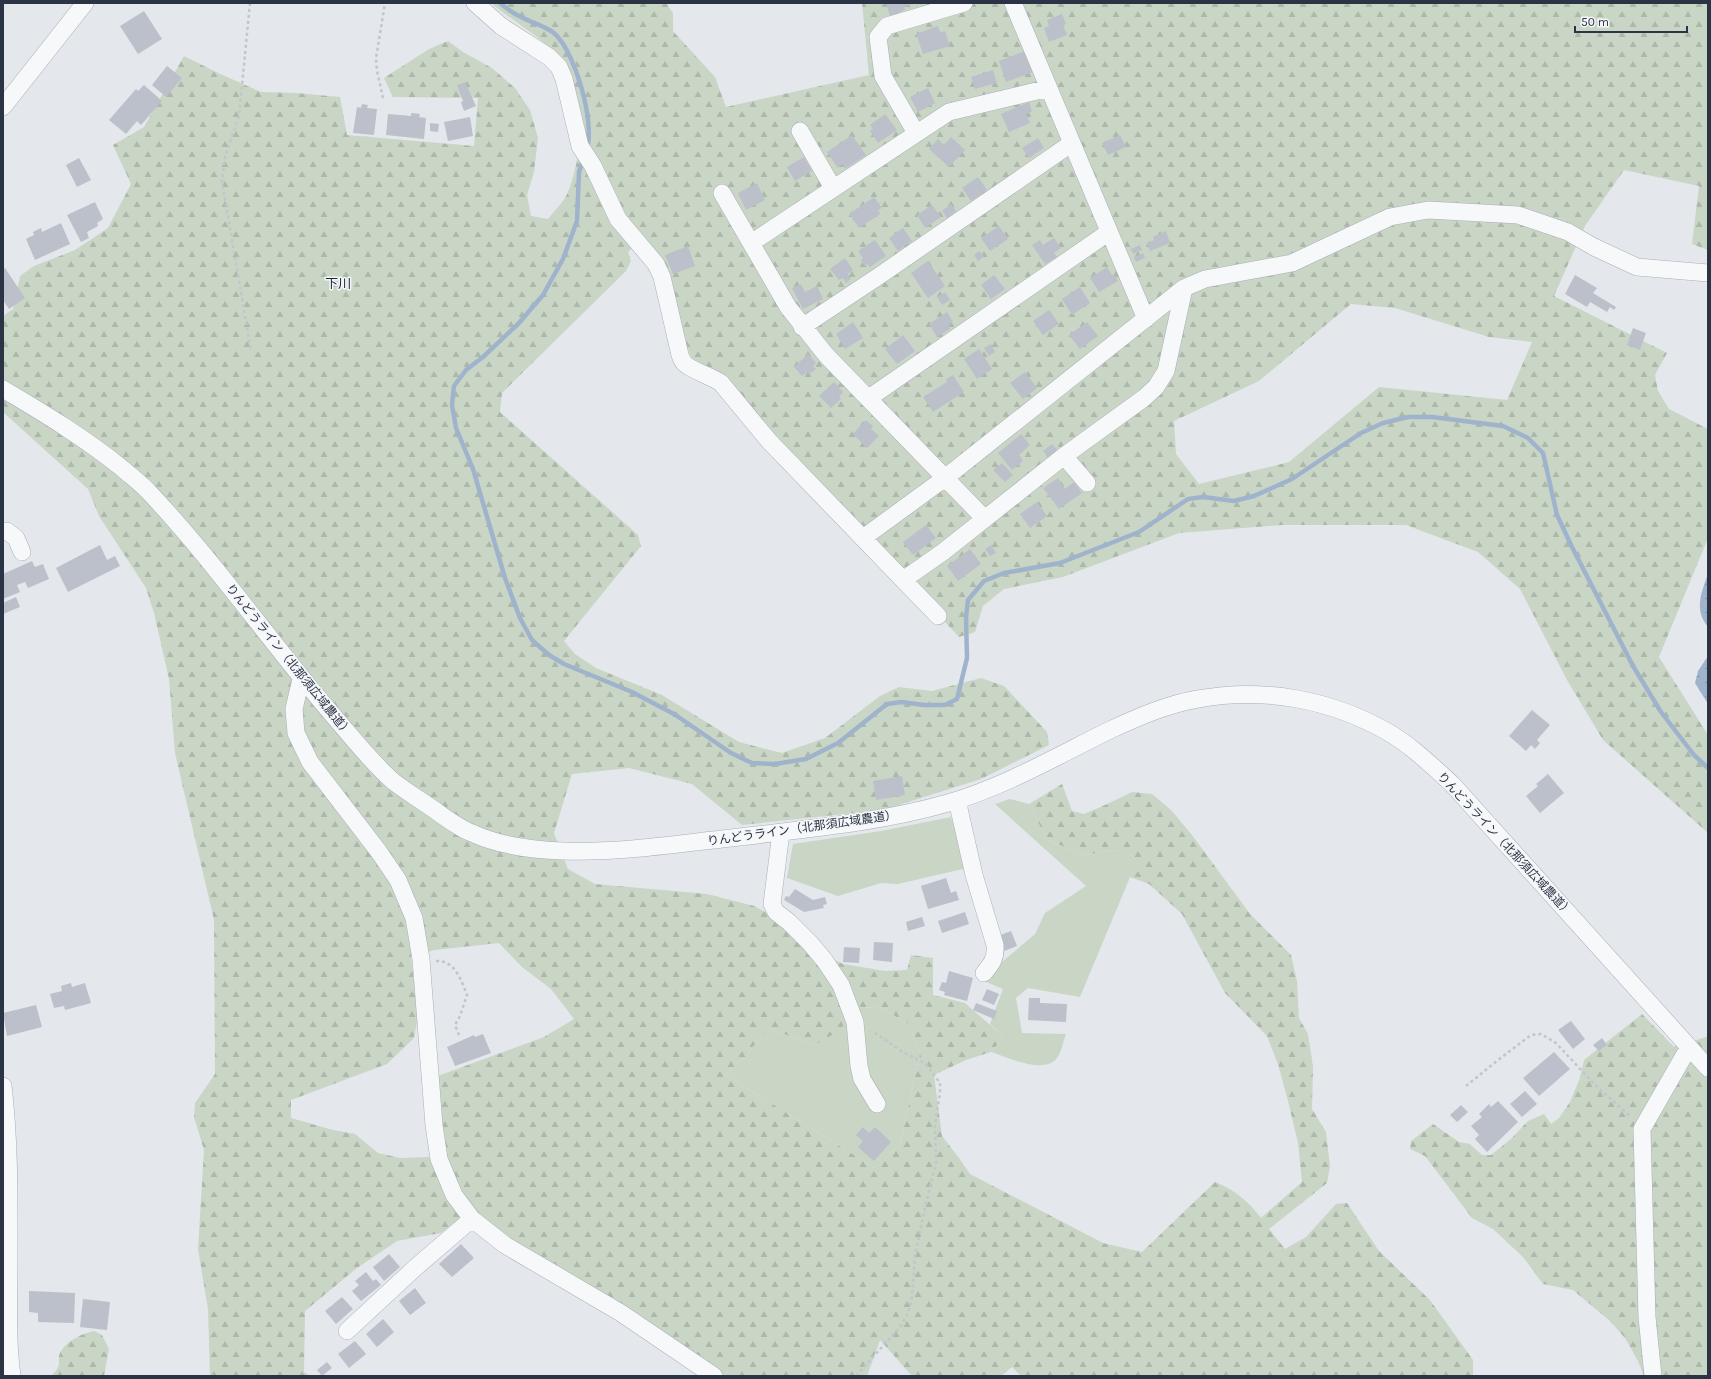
<svg xmlns="http://www.w3.org/2000/svg" width="1711" height="1379" font-family="Karla,'Noto Sans JP',sans-serif">
<style>
.green{fill:#c9d6c5}
.forest{fill:url(#forest-firs);fill-rule:evenodd}
.water{fill:url(#water-ripples)}
.lines{fill:none;stroke-linecap:round;stroke-linejoin:round}
.stream{stroke:#9fb4cc;stroke-width:4.5}
.building{fill:#bbc0ca}
.minor-casing{stroke:#a9aeb7;stroke-width:18}
.path{stroke:#c2c5cb;stroke-width:2.5;stroke-dasharray:3 3;stroke-linecap:butt}
.minor{stroke:#f7f8fa;stroke-width:17}
.labels{text-anchor:middle;stroke-width:3;stroke-linejoin:round;paint-order:stroke}
.street-label{font-size:12px;fill:#2b3445;stroke:#f4f6f9}
.neighbourhood-label{font-size:13px;fill:#1d2536;stroke:#f4f6f9}
</style>
<defs>
<pattern id="forest-firs" width="22" height="20" patternUnits="userSpaceOnUse"><rect width="22" height="20" fill="#c9d6c5"/><path d="M5 1l3.5 6h-7zM16 11l3.5 6h-7z" fill="#adb8ab"/></pattern>
<pattern id="water-ripples" width="26" height="14" patternUnits="userSpaceOnUse"><rect width="26" height="14" fill="#9fb4cc"/><path d="M2 4q2-2 4 0t4 0M15 11q2-2 4 0t4 0" fill="none" stroke="#8293a7"/></pattern>
</defs>
<rect width="100%" height="100%" fill="#e4e7ec"/>
<path class="green" d="M1010,799L1029,804L1047,840L1086,855L1115,850L1138,858L1080,997L1028,988L1016,998L1022,1033L1066,1034C1063,1041 1062,1052 1057,1058C1045,1075 1007,1057 991,1052L1004,1037L990,1024L1003,989L984,981L996,967L1035,934L1045,913L1086,886L995,804Z
M951,817L967,868L898,884L881,883L838,896L787,878L793,844L881,831Z
M879,1007L909,1024L920,1053L900,1145L875,1168L726,1075L747,1055L767,1028L815,1045L848,1008Z"/>
<path class="forest" d="M491,3H666L673,13V31L715,77L726,107L869,75L862,3H1708V250L1692,244L1699,186L1624,170L1585,226L1554,296L1667,353L1655,375L1658,391L1669,409L1708,429V538L1659,657L1708,735V833L1603,740L1567,680L1520,589L1478,552L1406,525H1282L1179,533L1063,577L1004,589L983,606L975,632L959,637L766,430L692,359L642,239L628,252L631,261L626,271L502,393L500,412L638,535L641,546L564,641L575,654L596,668L662,695L739,742L782,753L825,738L880,696L899,687L932,691L981,678L1004,686L1047,732L1049,745L981,779L883,810L742,825L692,784L629,768L572,774L554,833L568,869L595,884L707,894L754,906L798,929L823,954L843,964L885,971L907,970L911,955L933,958V995L965,1003L1004,1037L991,1052L966,1060L934,1075L942,1136L959,1158L970,1174L1103,1243L1142,1252L1215,1182C1234,1189 1249,1202 1261,1218L1302,1182L1298,1143L1288,1101L1278,1064L1267,1036L1225,993L1182,914L1149,884L1130,877L1137,858L1115,850L1086,855L1047,840L1029,804L1062,784L1072,811L1084,814L1103,806L1132,792L1152,794L1171,810L1192,835L1250,914L1291,955L1297,981L1299,1018L1308,1034L1313,1067L1312,1109L1326,1132L1330,1166L1327,1183L1269,1229L1285,1249L1306,1237L1336,1204L1347,1203L1379,1251L1430,1300L1473,1360V1376H1021L1012,1367L1001,1376H912L880,1340L867,1376H722L512,1241L472,1209L441,1233L397,1241L357,1268L305,1311L304,1372L310,1376H210L208,1309L198,1249L204,1150L194,1117L195,1103L215,1074L214,920L175,753L169,679L154,613L146,588L99,516L88,489L3,412V316L13,309L20,276L34,266L75,250L108,228L131,184L113,145L144,127L184,56L218,73L261,92L296,93L340,97L347,135L474,146L478,98L393,97L384,78L429,49L448,41L463,52L492,68L515,88L530,110L538,138L534,172L527,195L531,216L548,219C554,211 564,202 568,192C573,181 583,139 582,127C582,110 573,76 563,63C544,38 515,23 491,3ZM1351,304L1395,308L1489,337L1532,342L1507,400L1379,387L1289,462L1199,484L1176,454L1174,421L1259,381ZM499,943L522,967L551,989L574,1019L544,1037L435,1077L447,1163L429,1157L400,1158L378,1153L355,1134L333,1130L291,1118V1100L387,1064L414,1038L418,1016L411,956L435,950ZM879,1007L909,1024L920,1053L900,1145L875,1168L726,1075L747,1055L767,1028L815,1045L842,1029L848,1008Z
M1642,1014L1674,1047L1706,1037L1708,1035V1376H1644L1638,1361L1625,1338L1610,1321L1573,1290L1543,1284L1523,1257L1493,1229L1472,1218L1425,1156L1410,1149L1411,1141L1433,1124L1459,1142L1470,1144L1482,1155H1491L1511,1139L1528,1121L1544,1114L1551,1124L1559,1118L1570,1102L1580,1078L1584,1060Z
M94,1331L102,1335L109,1349L104,1376H51C65,1363 55,1361 61,1351C67,1341 83,1333 94,1331Z"/>
<path class="water" d="M1708,574V627C1694,610 1701,593 1708,574Z
M1708,656V704L1695,683L1698,671Z"/>
<g class="lines">
<path class="stream" d="M500,3C506,8 513,13 521,17C532,23 543,25 554,33C575,51 595,122 587,148
M583,159L579,172L577,221L563,259L543,295L519,323L483,357L466,370L454,386L452,405L456,428L473,469L505,578L520,618L532,640L549,655L564,664L632,692L674,714L731,753L752,763L775,764L806,759L838,743L887,704L901,702L924,705H945L957,699L967,658L966,617L968,600L984,581L1004,573L1060,563L1139,532L1188,499L1203,497L1234,501L1254,496L1292,479L1361,433L1383,423L1408,417H1432L1503,426L1528,438L1543,453L1557,515L1572,547L1633,666L1661,712L1694,755L1708,768"/>
</g>
<path class="building" d="M886,3H914L904,7L905,10L890,16Z
M144,11L162,39L138,54L120,26Z
M1062,14L1066,24L1063,25L1067,35L1049,42L1044,28L1049,26L1047,20Z
M938,26L940,33L945,31L950,46L923,54L916,34Z
M1025,51L1033,72L1006,82L999,61Z
M167,66L182,78L166,97L152,85Z
M993,70L997,83L975,89L971,77Z
M465,82L476,106L464,111L461,102L463,101L457,85Z
M144,85L162,101L141,125L137,121L126,134L109,120L136,89L138,91Z
M928,88L935,103L918,112L910,97Z
M1029,102L1032,111L1026,114L1030,123L1009,132L1001,114Z
M362,104L368,105L367,108L377,109L374,135L353,133L357,107L361,108Z
M411,113L420,114L419,117L426,118L424,139L386,135L388,114L411,116Z
M885,114L897,130L878,143L870,131L873,129L870,125Z
M470,117L473,136L448,141L444,122Z
M430,123L439,124L438,132L430,131Z
M852,135L866,155L845,169L842,164L838,168L827,152Z
M1120,135L1126,147L1108,155L1102,143Z
M951,137L965,150L949,167L929,149L938,139L944,145Z
M1038,138L1044,148L1029,158L1022,148Z
M804,157L812,171L795,181L787,167Z
M79,158L91,180L77,187L66,165Z
M978,177L987,190L971,201L962,188Z
M757,183L765,200L746,210L738,193Z
M874,197L882,208L878,210L880,214L859,228L849,214Z
M95,202L103,219L97,223L98,226L87,232L89,238L81,242L67,215Z
M951,204L956,211L947,218L942,211Z
M932,205L941,217L925,228L917,215Z
M61,223L70,244L35,260L26,239L34,235L33,232L41,228L42,232Z
M999,226L1008,239L990,251L981,238Z
M903,228L912,241L898,251L889,238Z
M1166,231L1170,243L1150,251L1147,243L1154,240L1153,237Z
M1054,238L1061,248L1054,253L1057,257L1045,264L1032,245L1040,240L1043,245Z
M875,240L886,256L870,267L867,264L864,266L861,260L863,258L858,251Z
M1140,245L1142,250L1133,254L1131,249Z
M688,246L695,266L673,274L665,255Z
M979,251L984,256L978,261L974,255Z
M1143,253L1145,258L1136,262L1134,257Z
M845,258L853,270L848,274L851,279L846,283L843,278L839,280L830,269Z
M928,261L945,286L928,298L911,273Z
M1107,267L1112,275L1114,274L1118,281L1099,292L1090,278Z
M5,268L25,298L9,309L3,300V269Z
M994,275L1005,289L991,299L981,285Z
M1575,275L1597,288L1593,293L1616,307L1614,310L1610,307L1607,312L1590,302L1587,307L1565,294Z
M801,284L805,292L817,286L823,299L803,309L792,288Z
M1080,287L1090,303L1072,315L1062,299Z
M945,292L950,300L942,305L937,297Z
M1049,310L1059,324L1043,335L1033,321Z
M947,312L953,322L948,325L950,329L937,337L929,324Z
M853,322L863,338L845,349L836,334Z
M1087,322L1098,336L1080,349L1069,335Z
M1633,328L1646,333L1640,350L1627,345Z
M903,335L915,351L897,364L885,349Z
M991,344L995,352L989,356L984,348Z
M979,349L992,369L977,379L964,359Z
M808,354L816,363L813,366L816,369L809,374L807,372L802,376L794,367Z
M1025,372L1037,388L1023,399L1010,383Z
M953,375L964,392L933,412L923,397L947,382L946,379Z
M834,382L843,392L839,397L841,399L831,408L819,396Z
M866,420L873,426L871,429L879,436L867,448L853,434Z
M1021,434L1030,445L1019,455L1023,461L1012,470L998,453Z
M1052,444L1060,453L1051,461L1043,451Z
M1002,463L1013,475L1005,482L993,470Z
M1058,478L1065,489L1074,482L1082,493L1059,509L1043,488Z
M1037,502L1047,516L1030,528L1020,514Z
M926,525L936,538L913,555L903,542Z
M100,545L107,560L115,556L120,566L68,592L56,568Z
M991,545L996,553L990,556L985,549Z
M970,549L981,564L958,581L947,566Z
M32,561L35,567L43,564L49,579L28,588L25,582L17,585L20,592L3,599V574Z
M16,597L20,607L3,614V603Z
M1532,710L1550,725L1537,740L1540,743L1535,749L1531,745L1526,751L1509,736Z
M1548,774L1564,793L1540,813L1526,796L1538,786L1536,784Z
M902,776L905,795L876,800L873,781Z
M946,878L951,893L956,891L959,900L928,909L921,886Z
M795,889L813,900L825,897L827,904L823,905L824,908L804,912L784,900L786,896L789,897Z
M965,912L969,924L942,933L938,921Z
M922,917L925,926L908,931L906,922Z
M1011,931L1017,946L1004,951L998,936Z
M874,942L893,943L892,962L873,960Z
M844,947L860,948L859,963L843,962Z
M949,971L973,978L967,1001L944,995L945,992L939,990L942,982L946,983Z
M71,983L72,987L85,983L91,1003L65,1010L64,1006L54,1008L50,994L62,991L61,986Z
M987,989L999,994L994,1005L982,1000Z
M1029,998H1040V1003L1067,1004L1066,1022L1028,1020Z
M976,1003L997,1011L994,1019L973,1010Z
M36,1005L42,1027L7,1036L3,1013Z
M1571,1021L1585,1039L1573,1049L1558,1030Z
M483,1034L491,1053L455,1066L447,1047L474,1035L475,1037Z
M1602,1038L1607,1045L1599,1051L1593,1045Z
M1554,1052L1570,1069L1539,1096L1523,1078Z
M1525,1091L1537,1104L1522,1117L1510,1104Z
M1498,1101L1518,1122L1487,1152L1475,1139L1479,1135L1471,1126L1482,1117L1479,1114L1489,1104L1491,1107Z
M1461,1105L1468,1112L1457,1122L1450,1115Z
M863,1127L869,1133L875,1127L891,1142L874,1161L858,1147L863,1141L856,1135Z
M461,1244L474,1258L452,1277L439,1264Z
M389,1254L400,1267L384,1281L373,1267Z
M366,1272L373,1281L376,1279L381,1285L361,1301L352,1291L359,1285L355,1281Z
M415,1288L426,1303L410,1315L399,1301Z
M29,1291L75,1293L74,1323L38,1322V1313L29,1312Z
M342,1297L353,1309L336,1324L325,1311Z
M83,1299L110,1302L107,1330L80,1327Z
M383,1319L394,1332L377,1347L366,1334Z
M355,1341L366,1354L349,1368L338,1354Z
M327,1362L332,1368L322,1376L317,1370Z"/>
<g class="lines">
<g class="minor-casing">
<path id="minor" d="M475,3L501,26L549,57L559,67L564,79L580,146L593,166L618,219L656,264L662,277L680,355C681,357 682,361 684,363C690,370 711,376 721,383L769,441L938,616
M1013,3L1146,319
M3,107L85,3
M800,131L833,188
M916,133L883,76L878,37L887,26L964,3
M722,193L788,307L826,355L984,518
M751,243L949,112L1049,88
M802,327L879,276L1072,143
M3,389C45,414 85,438 123,469C131,476 140,483 148,491C216,563 272,645 337,720C355,741 373,764 394,782C407,792 422,801 436,811C447,819 459,828 472,833C500,846 532,850 563,851C619,853 675,844 731,838C804,829 878,823 948,803C1006,786 1057,756 1110,730C1138,717 1168,704 1198,699C1262,687 1329,699 1386,731C1411,745 1431,765 1452,784L1708,1068
M869,398L1109,232
M1064,456L1087,483
M3,532L7,531L16,538L22,552
M863,538L945,478L1184,288L1205,279L1292,263L1390,217L1428,210L1518,215L1568,232L1594,247L1637,267L1708,273
M903,580L943,552L1064,456L1144,398L1156,387L1166,371L1184,288
M301,679L294,709L296,733L310,762L379,852L398,880L414,918L421,959L434,1125L439,1159L454,1195L472,1219L505,1245L621,1313L714,1376
M957,800L974,875L995,945C996,959 992,963 984,973
M781,832L772,904L776,912L789,922L810,943L825,961L841,985L855,1022L859,1066L862,1079L877,1104
M3,1086C10,1145 9,1204 9,1263C9,1301 7,1339 12,1376
M347,1331L416,1267L472,1219
M1653,1376L1647,1317L1642,1129L1689,1047"/>
</g>
<path class="path" d="M250,3L239,116L225,157L222,181L251,351
M383,98L377,71L376,58L385,3
M436,961C455,960 461,980 467,995L460,1016L455,1025L459,1035
M1466,1086L1498,1060L1531,1035L1541,1034L1556,1043L1595,1085L1631,1117
M856,1376L900,1327L908,1313L912,1298L915,1256L926,1203L936,1163L935,1125L940,1092V1083L926,1064L903,1052L872,1031"/>
<use href="#minor" class="minor"/>
</g>
<g class="labels">
<g class="street-label">
<text transform="translate(289 660) rotate(51)" y="4">りんどうライン（北那須広域農道）</text>
<text transform="translate(802 828) rotate(-8)" y="4">りんどうライン（北那須広域農道）</text>
<text transform="translate(1505 844) rotate(47)" y="4">りんどうライン（北那須広域農道）</text>
</g>
<g class="neighbourhood-label">
<text x="338" y="288">下川</text>
</g>
</g>
<rect width="1711" height="1379" fill="none" stroke="#2b3445" stroke-width="8"/>
<path d="M1575 26v6h112v-6" fill="none" stroke="#2b3445" stroke-width="2"/>
<text x="1581" y="26" font-size="12" fill="#2b3445" stroke="#f4f6f9" stroke-width="3" paint-order="stroke">50 m</text>
</svg>
